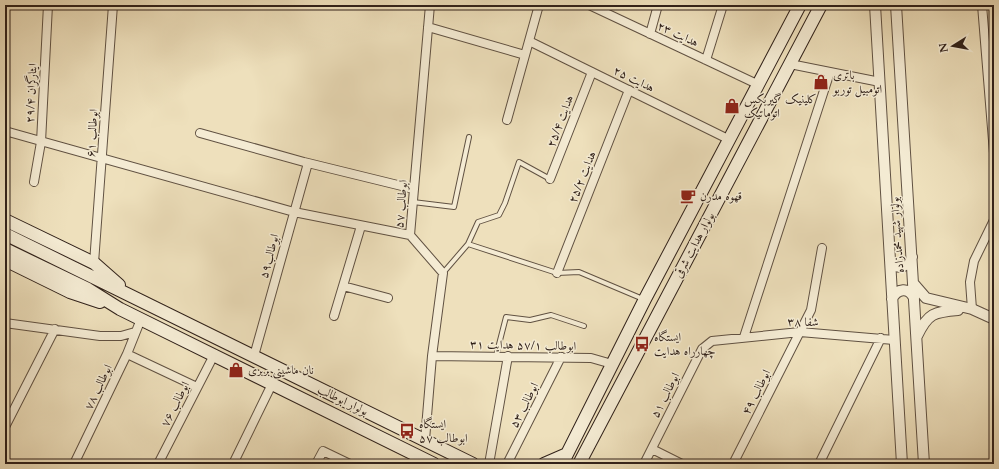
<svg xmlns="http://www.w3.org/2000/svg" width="999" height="469" font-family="Cardo,Amiri,serif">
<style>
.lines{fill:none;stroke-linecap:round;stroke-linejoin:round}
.service-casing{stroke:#605142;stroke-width:6}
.minor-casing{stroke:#605142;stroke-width:10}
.tertiary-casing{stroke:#605142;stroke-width:12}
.secondary-casing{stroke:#30211a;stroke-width:14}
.service{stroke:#f4ebd3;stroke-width:4}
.minor{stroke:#f4ebd3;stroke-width:8}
.tertiary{stroke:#f4ebd3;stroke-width:10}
.secondary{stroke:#f4ebd3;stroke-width:12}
.labels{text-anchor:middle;stroke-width:3;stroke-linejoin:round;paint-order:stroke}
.street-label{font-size:12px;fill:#30211a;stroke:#f4ebd3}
.poi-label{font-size:12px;fill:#30211a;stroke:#f4ebd3;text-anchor:start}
</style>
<rect width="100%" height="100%" fill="#eee0bc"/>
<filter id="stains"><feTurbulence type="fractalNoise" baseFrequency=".005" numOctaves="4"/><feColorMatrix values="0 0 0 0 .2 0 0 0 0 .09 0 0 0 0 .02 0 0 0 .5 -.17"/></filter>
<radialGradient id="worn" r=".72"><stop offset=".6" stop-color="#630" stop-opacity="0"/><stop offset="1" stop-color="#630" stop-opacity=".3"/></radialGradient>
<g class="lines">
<g class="service-casing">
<path id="service" d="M413,202L454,207L469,137
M468,244L478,222L499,215L505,203L519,162L550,179
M443,273L468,244L557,273L579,272L643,299
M496,356L506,317L530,320L551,315L584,326"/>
</g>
<g class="minor-casing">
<path id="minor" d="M589,5L757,84
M982,5L994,153
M428,27L525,55
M650,34L658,5
M529,41L728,139
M706,60L723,5
M790,64L880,82
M507,120L539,5
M5,131L294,212L410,235
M200,133L304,162L414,189
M550,179L592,72
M34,182L41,142L48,5
M94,263L113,5
M557,273L629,90
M343,286L388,298
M972,309L970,282L974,261L994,220
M334,316L361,226
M5,323L100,336H121L135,332
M744,337L830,72
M127,354L197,387
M254,356L308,163
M432,356L591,358L612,364
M5,427L55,329
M425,440L432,356L443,273L410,235L430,5
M652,449L682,464
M74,464L127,354L141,319
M158,464L214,355
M233,464L272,384
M316,464L323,451L350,464
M489,464L508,356
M507,464L561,357
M644,464L702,349L712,341L800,332L894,340
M733,464L811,310L822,248
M819,464L881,338"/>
</g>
<g class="tertiary-casing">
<path id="tertiary" d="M875,5L902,464
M896,5L924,464
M890,259L895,266L901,267L910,263L912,257
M913,283L926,298L972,309L994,319
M892,299C897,288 909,287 914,298
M917,336C928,313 934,312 958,310"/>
</g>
<g class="secondary-casing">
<path id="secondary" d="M5,220L94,263L119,285
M5,234L473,464
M5,249L88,289L120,309L434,464
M5,260L70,292L100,302
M544,464L567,454
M562,464L645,299L800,5
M579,464L821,5"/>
</g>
<use href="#service" class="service"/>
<use href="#minor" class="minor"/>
<use href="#tertiary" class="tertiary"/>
<use href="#secondary" class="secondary"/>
</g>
<defs>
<g id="shop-bare" transform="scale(1.2)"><path d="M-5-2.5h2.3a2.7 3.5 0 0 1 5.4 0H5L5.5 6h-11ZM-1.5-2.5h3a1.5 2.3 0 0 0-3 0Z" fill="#8f2418" stroke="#f4ebd3" stroke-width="2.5" paint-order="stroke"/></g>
<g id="cafe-bare" transform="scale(1.2)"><path d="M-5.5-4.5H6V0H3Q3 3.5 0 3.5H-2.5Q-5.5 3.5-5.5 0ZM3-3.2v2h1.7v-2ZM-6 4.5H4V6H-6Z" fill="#8f2418" stroke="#f4ebd3" stroke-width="2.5" paint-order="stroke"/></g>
<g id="bus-bare" transform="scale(1.2)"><path d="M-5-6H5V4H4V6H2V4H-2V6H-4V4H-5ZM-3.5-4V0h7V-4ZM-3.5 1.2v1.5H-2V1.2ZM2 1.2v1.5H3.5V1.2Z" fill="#8f2418" stroke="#f4ebd3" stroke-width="2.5" paint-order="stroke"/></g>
</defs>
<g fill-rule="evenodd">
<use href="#shop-bare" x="821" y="82"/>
<use href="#shop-bare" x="732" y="106"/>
<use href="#cafe-bare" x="688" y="196"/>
<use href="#bus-bare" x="642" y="344"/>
<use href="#shop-bare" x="236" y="370"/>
<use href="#bus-bare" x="407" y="431"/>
</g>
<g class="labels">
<g class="street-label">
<text transform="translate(678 34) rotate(25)" y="4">هدایت ۲۳</text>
<text transform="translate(634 79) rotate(26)" y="4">هدایت ۲۵</text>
<text transform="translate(31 93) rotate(-87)" y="4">ایثارگران ۲۹/۴</text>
<text transform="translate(560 121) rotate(-69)" y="4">هدایت ۲۵/۴</text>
<text transform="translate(92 133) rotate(-86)" y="4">ابوطالب ۶۱</text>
<text transform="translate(582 177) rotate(-68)" y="4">هدایت ۲۵/۲</text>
<text transform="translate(401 204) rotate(-85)" y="4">ابوطالب ۵۷</text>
<text transform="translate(897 235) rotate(-94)" y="4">بولوار شهید محمدزاده</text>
<text transform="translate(694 245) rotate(-62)" y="4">بولوار هدایت شرقی</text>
<text transform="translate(269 256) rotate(-75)" y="4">ابوطالب۵۹</text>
<text x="803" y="326">شفا ۳۸</text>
<text transform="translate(523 345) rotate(1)" y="4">ابوطالب ۵۷/۱ هدایت ۳۱</text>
<text transform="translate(98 387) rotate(-64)" y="4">ابوطالب ۷۸</text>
<text transform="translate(756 392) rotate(-63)" y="4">ابوطالب ۴۹</text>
<text transform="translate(665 395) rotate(-63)" y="4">ابوطالب ۵۱</text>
<text transform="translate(343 400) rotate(26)" y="4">بولوار ابوطالب</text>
<text transform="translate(175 404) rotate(-63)" y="4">ابوطالب ۷۶</text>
<text transform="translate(524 405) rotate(-63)" y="4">ابوطالب ۵۳</text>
</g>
<g class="poi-label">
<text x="833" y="79">باتری<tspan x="833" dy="14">اتومبیل توربو</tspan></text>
<text x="744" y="103">کلینیک گیربکس<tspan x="744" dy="14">اتوماتیک</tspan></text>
<text x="700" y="200">قهوه مدرن</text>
<text x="654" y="341">ایستگاه<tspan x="654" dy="14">چهارراه هدایت</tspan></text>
<text x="248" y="374">نان ماشینی بربری</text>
<text x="419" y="428">ایستگاه<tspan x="419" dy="14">ابوطالب ۵۷</tspan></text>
</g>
</g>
<rect width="999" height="469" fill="none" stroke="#eee0bc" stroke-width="20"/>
<rect x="6" y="6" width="987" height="457" fill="none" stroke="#30211a" stroke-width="2"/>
<rect x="10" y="10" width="979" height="449" fill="none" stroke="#30211a"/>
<g transform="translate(953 46) rotate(259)" stroke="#f4ebd3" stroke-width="3" paint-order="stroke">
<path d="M0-3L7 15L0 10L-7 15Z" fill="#30211a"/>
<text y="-6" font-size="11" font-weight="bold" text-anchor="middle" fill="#30211a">N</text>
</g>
<rect width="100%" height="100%" filter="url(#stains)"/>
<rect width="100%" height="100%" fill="url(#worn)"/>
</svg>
